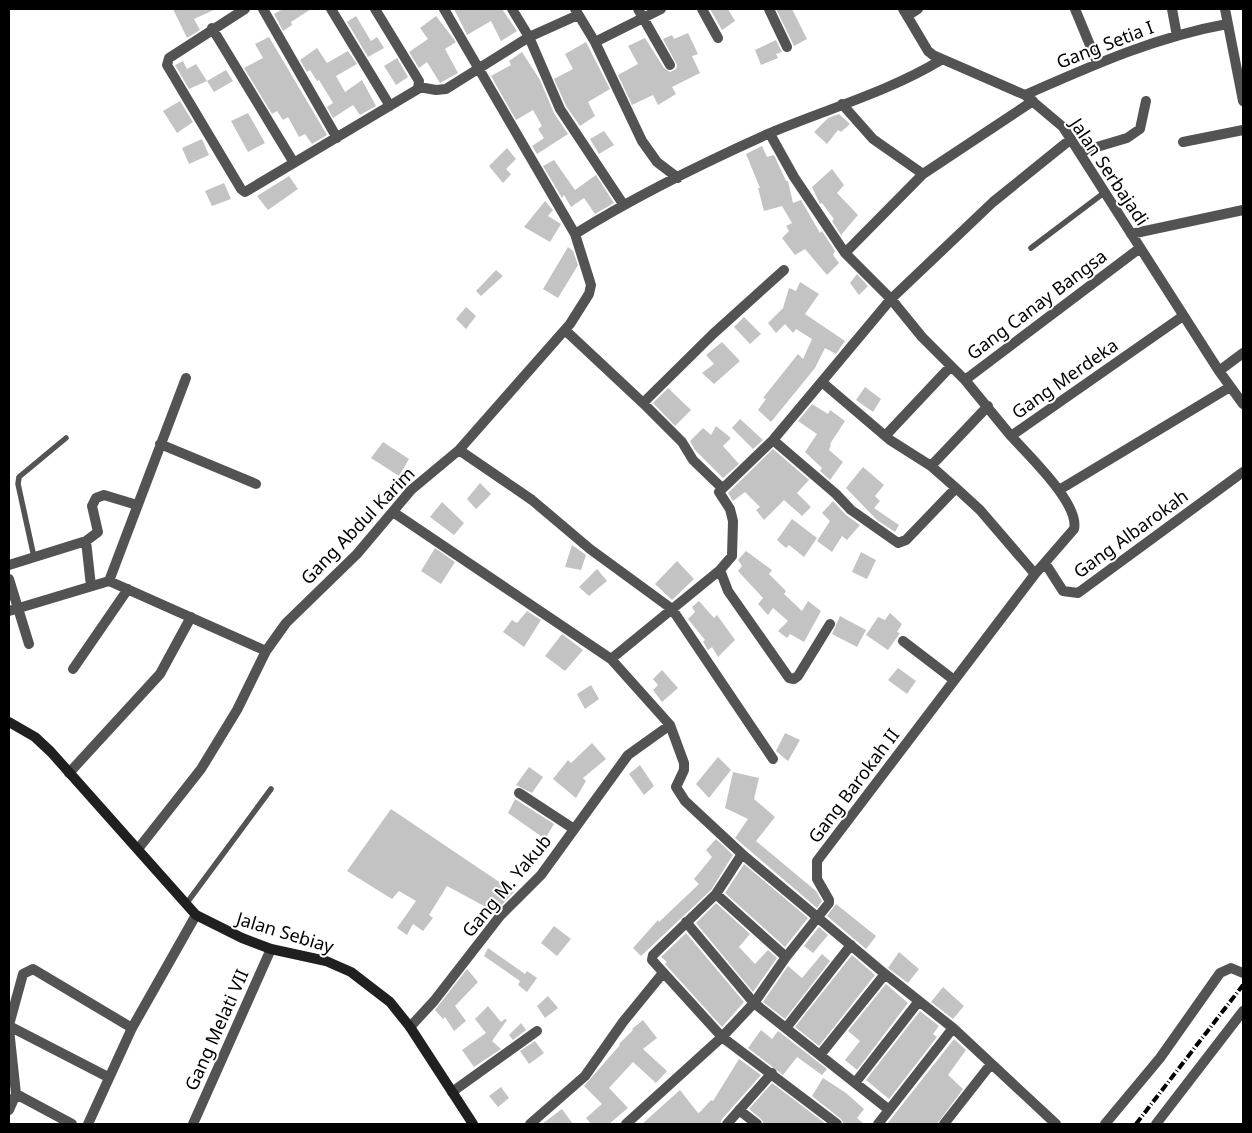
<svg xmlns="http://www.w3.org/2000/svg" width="1252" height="1133" font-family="'Noto Sans',sans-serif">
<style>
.building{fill:#c3c3c3}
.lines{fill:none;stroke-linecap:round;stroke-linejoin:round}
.lane{stroke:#535353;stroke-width:5.5}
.street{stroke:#535353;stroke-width:10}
.secondary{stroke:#202020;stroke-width:10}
.rail{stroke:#000;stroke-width:4;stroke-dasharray:8 2.5 1 2.5;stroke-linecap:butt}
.labels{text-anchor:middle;stroke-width:4;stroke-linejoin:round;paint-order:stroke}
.street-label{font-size:18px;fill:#000;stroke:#fff}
</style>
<rect width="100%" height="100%" fill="#fff"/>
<path class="building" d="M173,9H216L194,19L200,30L187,38Z
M283,9H311L291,22L292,25L283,31L274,14Z
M454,9H502L517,31L501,41L491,21L467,35Z
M710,9H728L735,21L722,30Z
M776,9H792L807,39L794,46Z
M356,16L371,41L377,37L384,48L368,57L347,22Z
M436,16L456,42L445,49L458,73L440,83L427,62L419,68L409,52L428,39L420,28Z
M688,33L698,54L692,56L700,73L672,87L676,94L658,105L653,95L632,105L618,75L638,64L628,46L645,38L664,68L670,72L676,69L677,65L663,39L672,35L674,39Z
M269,37L327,135L312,144L305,134L299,137L288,117L283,120L277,111L272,114L244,68L263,58L255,44Z
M776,40L782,52L776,54L778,58L761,65L755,50Z
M586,42L610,89L588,102L595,116L580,126L566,106L554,79L573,69L565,54Z
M317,48L327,63L348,51L357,64L336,76L345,92L362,80L376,106L360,115L353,105L333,118L327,107L333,103L319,80L317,81L310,70L307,72L300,60Z
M522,52L540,80L554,113L568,134L537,154L532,146L544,138L538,129L542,126L533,110L516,120L491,76L511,65L509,61Z
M397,58L408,77L396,85L384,66Z
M183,61L187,69L196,64L207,81L226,70L233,81L214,92L207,81L189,89L175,65Z
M180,101L193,122L177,133L163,111Z
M248,113L265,143L248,152L231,121Z
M839,114L850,124L841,132L838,130L827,144L814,132L828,118Z
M604,131L614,145L599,154L590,139Z
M202,139L209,155L189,164L182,148Z
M762,146L767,157L774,155L786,181H788L793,203L801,200L820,233L822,231L835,251L833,255L839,263L827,275L805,249L795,255L782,238L789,231L786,226L792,223L782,206L764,211L758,188H760L746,154Z
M507,148L516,159L506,169L511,174L503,183L489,166Z
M554,160L575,190L596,175L614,203L595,214L584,198L571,207L564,195L562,198L543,166Z
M832,169L844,185L837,193L858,215L841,235L832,221L834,219L822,203L820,204L812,187Z
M289,176L298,189L268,210L257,196Z
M224,183L231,199L212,206L205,191Z
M545,201L553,210L548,216L561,224L550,242L524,227Z
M568,247L573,251L578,265L558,298L543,289Z
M496,270L503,276L481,296L476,291Z
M857,274L868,286L859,295L850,283Z
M800,282L819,294L805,314L845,341L836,354L825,348L815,368L771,422L758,410L766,399L763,398L798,354L803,359L812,339L796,329L793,333L785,324L776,333L768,323L783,308L789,288L796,291Z
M466,307L476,316L466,329L456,319Z
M744,317L761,334L750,344L734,327Z
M722,342L740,361L714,384L702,373L714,364L706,355Z
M865,387L881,399L873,412L856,400Z
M668,388L691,410L675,426L653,403Z
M812,404L828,414L830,410L845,421L830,444L831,445L829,450L843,462L830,480L820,471L822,468L805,452L817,434L798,421Z
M740,419L763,440L753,449L732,428Z
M716,426L731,438L723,446L739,464L723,478L695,450L690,441L703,428L711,435Z
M383,442L409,459L399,476L371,458Z
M773,449L809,480L797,493L811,507L802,516L784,500L764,520L756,510L760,507L745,492L733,501L728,493Z
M863,467L884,485L875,496L880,501L874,508L899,525L895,532L877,520L846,488Z
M480,483L491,494L476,509L467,499Z
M833,501L846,515L860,525L847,540L842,536L832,552L817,541L830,521L822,513Z
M442,502L464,523L454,535L430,517Z
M792,519L817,538L804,557L789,545L786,548L777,540Z
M572,545L586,555L581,570L565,567Z
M435,548L455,562L441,584L421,571Z
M746,551L772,570L769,574L786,591L784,594L802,611L808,601L821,611L804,642L790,634L787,638L778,631L788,621L773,608L768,615L758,604L763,598L738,571L742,566L738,560Z
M861,552L876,560L867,579L852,572Z
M677,561L694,579L672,600L655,584Z
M597,569L607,581L589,596L579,587Z
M699,601L714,618L717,615L735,640L718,657L712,647L708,650L703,642L705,640L688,619L695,612L692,607Z
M527,611L541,620L524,647L503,632L512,620L517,623Z
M890,613L902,624L897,632L900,633L888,650L866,635L878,617L885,620Z
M840,616L866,630L857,647L832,634Z
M562,634L583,650L565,671L545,656Z
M898,668L916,681L907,694L888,680Z
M662,670L678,688L662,702L653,690L658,685L653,679Z
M591,685L599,699L585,709L577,694Z
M785,733L800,740L788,761L776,751Z
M592,743L606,759L583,778L586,781L576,798L553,779L568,760L571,763Z
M718,757L731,770L709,798L696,784Z
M640,765L654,786L644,795L629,774Z
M529,767L543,777L532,793L516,785Z
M733,772L759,778L754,799L775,817L756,841L816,891L822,901L817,908L735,838L748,819L725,808Z
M515,799L554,824L545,839L508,813Z
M391,809L514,892L495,912L447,886L429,915L433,918L423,931L413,924L407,935L397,928L416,901L399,891L392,899L347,871Z
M716,839L733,855L711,890L641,956L633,948L658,920L659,922L699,884L694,879L712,857L706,850Z
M744,864L808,918L785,947L725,893Z
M716,903L750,934L739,947L755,964L768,950L777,958L753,992L696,923Z
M836,904L876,936L866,949L827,916Z
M554,926L571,939L557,956L541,943Z
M819,927L828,935L813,953L804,946Z
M686,933L744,1002L722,1027L665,964L667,962L661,957Z
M488,948L525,974L527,971L537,978L527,992L518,985L520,981L484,956Z
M899,952L919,969L908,983L888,968Z
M822,954L830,961L785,1019L763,1002L788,966L802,978Z
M852,955L875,975L819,1046L795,1027Z
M467,969L478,982L455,1006L466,1021L454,1031L445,1017L443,1019L435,1010Z
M886,984L908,1003L857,1070L845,1060L860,1041L848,1031Z
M943,987L964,1006L953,1019L931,1002Z
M548,996L558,1008L545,1018L537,1006Z
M488,1006L501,1022L505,1019L507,1020L492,1041L501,1049L474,1067L462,1050L486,1033L475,1019Z
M920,1011L939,1026L933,1034L937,1037L889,1099L866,1080Z
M643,1020L657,1038L643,1049L667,1071L656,1083L633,1062L609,1088L628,1108L609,1124H591L586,1118L602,1104L584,1086L620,1045L619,1044L633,1030L632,1029Z
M521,1023L526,1030L513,1040L509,1035Z
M761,1030L772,1039L778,1031L827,1069L822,1075L797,1057L783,1075L748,1048Z
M954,1039L966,1050L948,1075L963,1089L937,1124H887Z
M535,1041L544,1053L529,1064L520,1051Z
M739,1059L761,1075L722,1119L720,1124H642L680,1090L698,1113L700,1112L711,1100L713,1101Z
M823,1078L846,1093L864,1109L857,1118L864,1124H844L841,1119L812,1096Z
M772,1083L826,1124H764L761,1119L749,1109Z
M501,1087L509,1098L498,1107L489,1096Z
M562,1109L573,1124H542Z"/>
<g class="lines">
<path class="lane" d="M1031,248L1105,192
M34,557L18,484L19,477L66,438
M186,904L271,789"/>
<path class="street" d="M245,9L169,58L167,65L241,189L245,192L418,89L419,81L375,9
M263,9L337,138
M331,9L390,106
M512,9L529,37L560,109L623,204
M575,9L595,42L642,141L657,162L678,178
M638,9L670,65
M702,9L718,38
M769,9L787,47
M903,9L928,51L933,55L1025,95L1063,127L1219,371L1243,404
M1075,9L1097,62
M1172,9L1177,36
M1225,9L1243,101
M907,16L918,9
M212,28L294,163
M595,42L661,9
M419,87L436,90L446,89L529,37L578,15
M1025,95C1091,66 1155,37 1227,24
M842,104L873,139L923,174
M770,134L794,177L845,253L891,299L922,337L965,380L1011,436
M1183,142L1243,130
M1080,152L1127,138L1140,129L1146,101
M575,234C637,195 703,163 770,133C827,109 888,92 941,60
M1131,234L1243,210
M845,253L923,174L1033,101
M565,330L643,403L682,442L693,460L722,488
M1219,371L1243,353
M965,380L1140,248
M823,383L890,440L931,466L956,488L980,510L1035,574
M643,403L713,334L784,270
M886,435L951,366
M773,440L836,494L851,510L898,543L906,540L956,488
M160,444L256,484
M459,450L532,500L590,549L672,609L773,759
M931,466L988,406
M1059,490L1230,387
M393,512L611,659L670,725L684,763V770L676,787L685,801L742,854L885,974L953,1028L1056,1124
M86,541L98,532L92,506L96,498L104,495L137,505
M1045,563L1063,591L1078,593L1243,472
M9,565L86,541L91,586
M720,570L728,591L789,678L794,679L798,676L830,624
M9,579L29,644
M109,581L186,378
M9,611L109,581L266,651
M903,641L954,680
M611,659L720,570L732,556L733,521L730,509L719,492L773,440L891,299L993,202L1071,139
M73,669L128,589
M69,773L160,674L191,617
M519,793L574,829
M138,849L201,769L237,710L266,651L286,623L357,554L411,490L459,450L570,324L589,294L591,285L575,234L444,9
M742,854L716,894L653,955L652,960L722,1037L837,1124
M716,894L786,957
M686,922L754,1003L888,1109
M9,1025L23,974L33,969L132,1028
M9,1026L108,1077
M410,1027L434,1001L500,916L541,875L628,755L670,725
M786,1028L851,945
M9,1029L16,1094L9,1110
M820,1055L885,974
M855,1083L919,1001
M452,1092L537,1031
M16,1094L72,1124
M739,1110L757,1124
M88,1124L132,1028L196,915
M193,1124L271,949
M530,1124L585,1076L623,1022L663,973
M626,1124L722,1037L754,1003L786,957L829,903V900L817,879V861L1035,574L1074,529C1080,504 1028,455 1011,436L1183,316
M727,1124L772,1073
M878,1124L953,1028
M944,1124L991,1064
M1105,1124L1160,1058L1220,973L1231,968L1243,973
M1156,1124L1243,1011"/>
<path class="secondary" d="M9,722L35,737L51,752L196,915L242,938L271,949L326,961L351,972L390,1002L410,1027L473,1124"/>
<path class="rail" d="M1136,1124L1243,985"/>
</g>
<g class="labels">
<g class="street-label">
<text transform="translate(1105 45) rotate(-21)" y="6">Gang Setia I</text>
<text transform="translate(1109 172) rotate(56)" y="6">Jalan Serbajadi</text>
<text transform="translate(1037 305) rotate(-37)" y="6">Gang Canay Bangsa</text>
<text transform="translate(1065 379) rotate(-35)" y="6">Gang Merdeka</text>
<text transform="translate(358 526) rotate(-46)" y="6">Gang Abdul Karim</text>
<text transform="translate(1131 534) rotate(-36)" y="6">Gang Albarokah</text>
<text transform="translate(854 786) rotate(-53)" y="6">Gang Barokah II</text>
<text transform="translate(507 886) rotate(-50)" y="6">Gang M. Yakub</text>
<text transform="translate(285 933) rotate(17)" y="6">Jalan Sebiay</text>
<text transform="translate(217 1030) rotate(-66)" y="6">Gang Melati VII</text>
</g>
</g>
<rect width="1252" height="1133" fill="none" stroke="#000000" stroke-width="20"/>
</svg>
